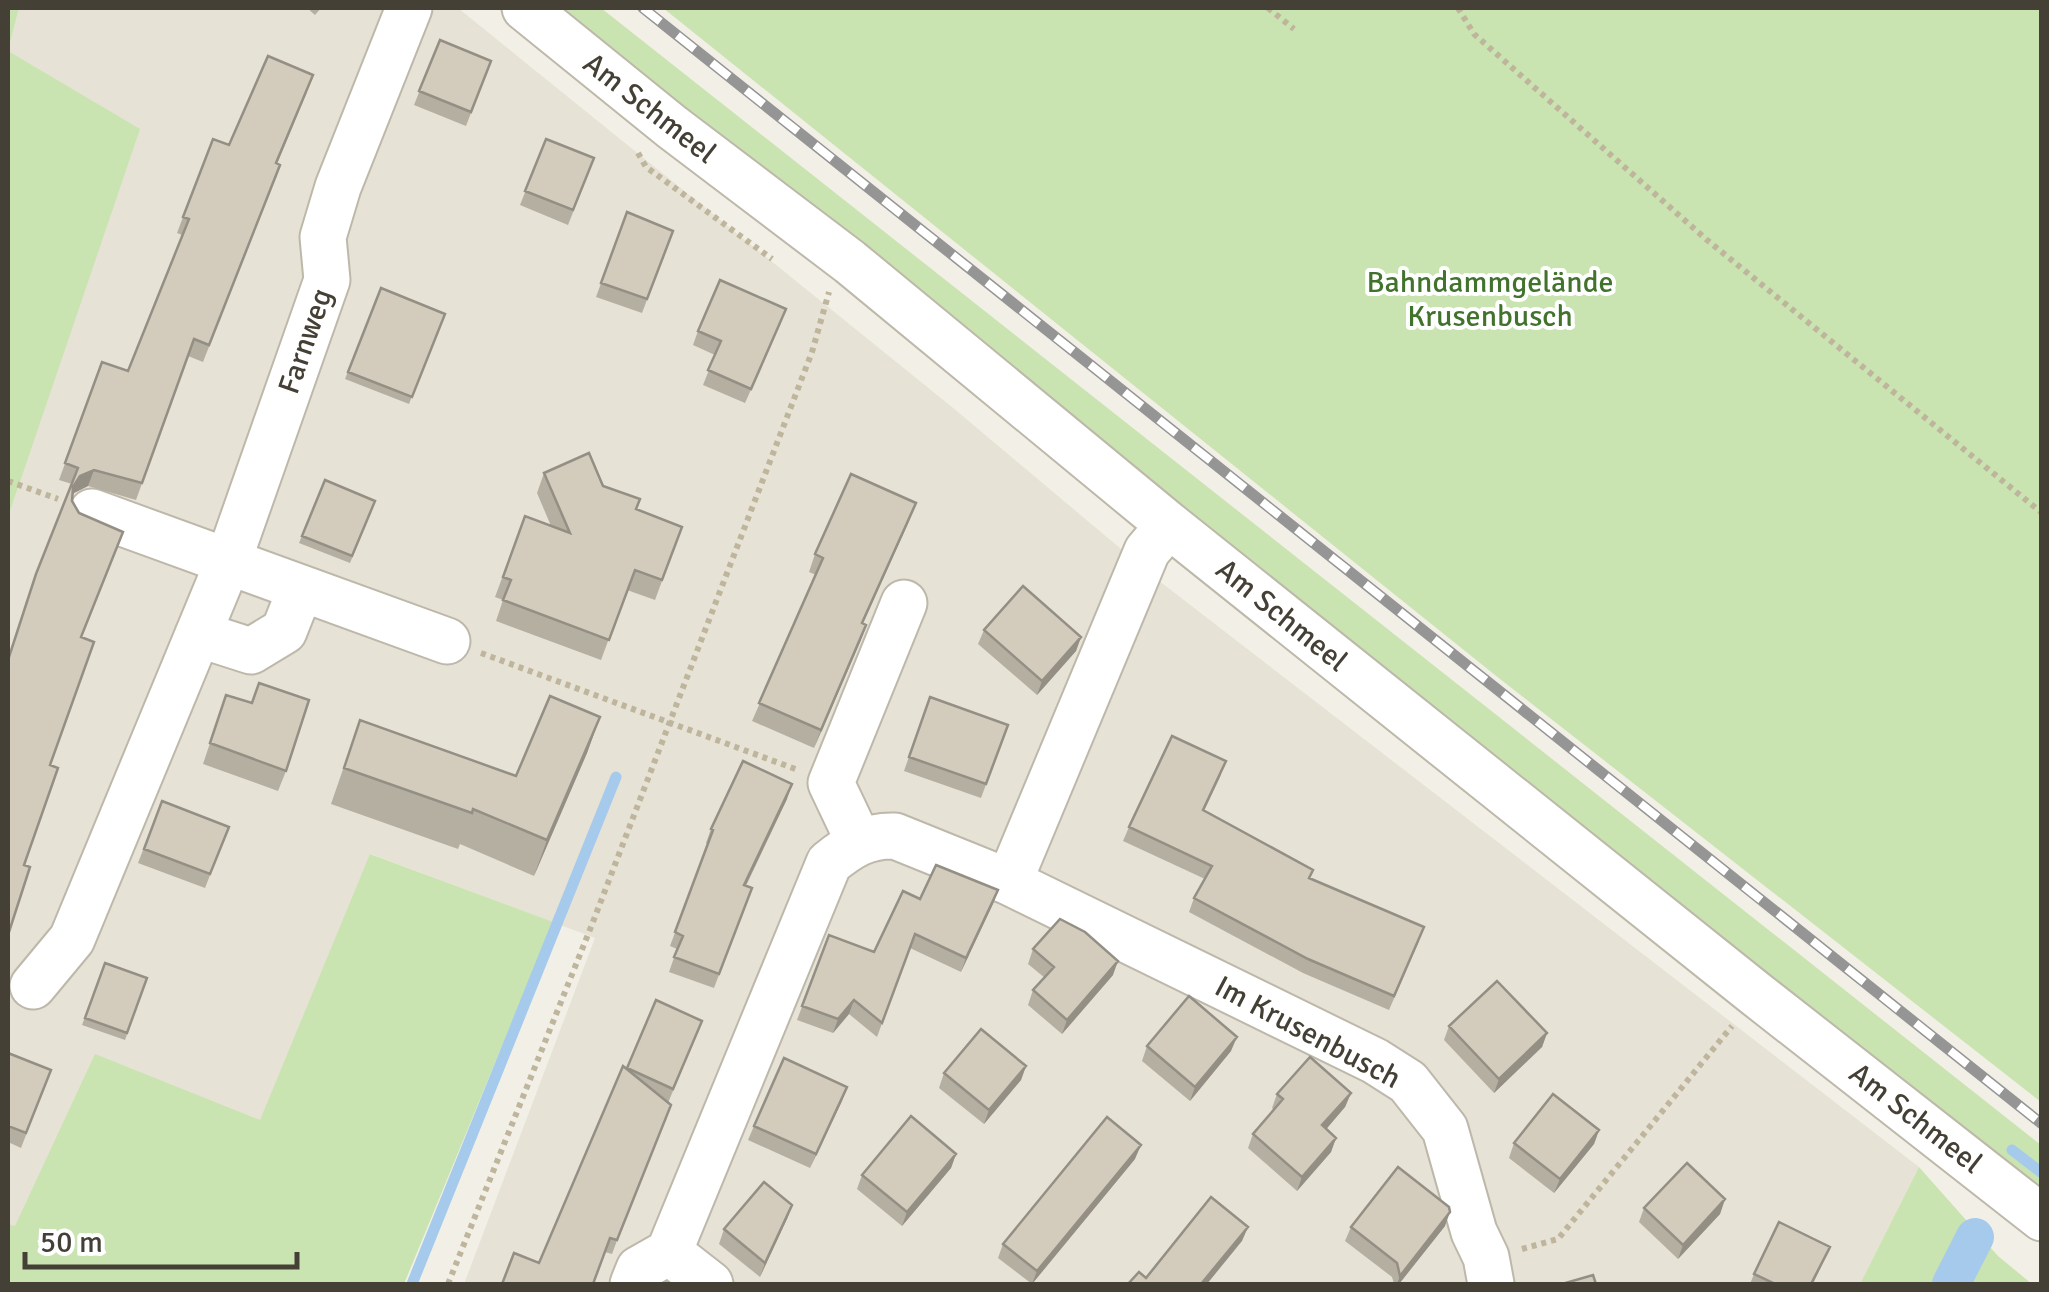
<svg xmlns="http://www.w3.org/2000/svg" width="2049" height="1292" font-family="Signika,sans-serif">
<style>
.residential{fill:#e6e2d5}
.green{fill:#c9e4b1}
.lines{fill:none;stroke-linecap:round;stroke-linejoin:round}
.stream{stroke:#a6caec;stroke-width:11}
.canal{stroke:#a6caec;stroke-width:38}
.minor-casing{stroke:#bdb8aa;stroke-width:49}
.path{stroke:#beb59c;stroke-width:6;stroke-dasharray:5 5;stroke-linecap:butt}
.minor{stroke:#fff;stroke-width:45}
.rail-casing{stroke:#959595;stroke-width:11}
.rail{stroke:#fff;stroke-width:8;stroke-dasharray:22;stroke-linecap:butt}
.wall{fill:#b5afa2}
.shaded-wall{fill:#948f84}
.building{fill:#d3ccbc;stroke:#948f84;stroke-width:2.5}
.labels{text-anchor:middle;stroke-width:8;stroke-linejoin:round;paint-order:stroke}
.street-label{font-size:30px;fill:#454036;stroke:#fff}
.park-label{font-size:30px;fill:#42732d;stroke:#fff}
</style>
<rect width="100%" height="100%" fill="#f2f0e6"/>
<path class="residential" d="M19,8H458L952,407L1158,580L1919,1167L1860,1284H464L595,938L371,854L260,1121L15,1226L8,1224V517L19,485L8,51Z"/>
<path class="green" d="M8,8H19L8,51L140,129L8,517Z
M555,8H601L2041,1145V1194Z
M663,8H2041V1102L1500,679Z
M370,854L553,922L404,1284H8V1224L15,1226L95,1054L260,1120Z
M1919,1167L1998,1256L2032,1284H1860Z"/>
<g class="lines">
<path class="stream" d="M2012,1150L2042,1173
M412,1284L616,777"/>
<path class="canal" d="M1951,1284L1975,1237"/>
<g class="minor-casing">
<path id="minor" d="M525,8L672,127L850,262L1169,525L1756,994L2042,1218
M92,512L447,641
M198,634L251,651L284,631L301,588
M859,842L831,783L904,603
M1009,882L1147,551L1169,525
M33,986L72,939L228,562L327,280L323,237L338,187L409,8
M669,1252L710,1284
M633,1284L639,1269L669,1252L829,863C850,846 867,835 895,836L1009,882L1375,1061L1408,1082L1445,1129L1474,1232L1486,1257L1491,1284"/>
</g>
<path class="path" d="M1268,8L1294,29
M1458,8L1474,34L1707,240L2042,513
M638,153L646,167L772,259
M8,481L58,499
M481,653L798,770
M1522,1249L1558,1239L1732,1026
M448,1284L591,927L812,352L829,292"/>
<use href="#minor" class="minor"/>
<g class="rail-casing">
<path id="rail" d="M643,8L2042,1124"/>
</g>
<use href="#rail" class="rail"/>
</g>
<path class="wall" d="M307,8H321L315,15Z
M440,40L491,61L466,126L414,105Z
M307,92L277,164L274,182L203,362L188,356L136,500L88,486L74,493L73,495L82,638L8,935L72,484L59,480L102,362L128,371L182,235L177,233L183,217L229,145Z
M546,139L589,172L568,225L520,205Z
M627,212L673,231L642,313L596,297Z
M381,288L445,314L409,404L345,379Z
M781,323L745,403L703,385L715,355L693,345L698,331Z
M544,473L603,486L636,509L682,527L655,600L627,590L601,660L496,621L503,600L495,597L525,516L551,526L537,493Z
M325,480L375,501L350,563L299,543Z
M909,521L863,623L866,625L860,642L814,748L752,721L816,575L809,572L815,554Z
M984,630L1081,637L1076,651L1037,695L978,644Z
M226,695L286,771L278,791L203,764Z
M930,697L1008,725L981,798L904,771Z
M600,717L587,753L534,876L460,844L458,849L331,804L360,720L516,776Z
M1221,775L1204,811L1313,870L1310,878L1419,941L1389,1010L1303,973L1189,912L1194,898L1205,879L1123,841L1129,827Z
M787,799L746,886L752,888L714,988L669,972L677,949L670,946L708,844L706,843L711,829Z
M162,801L229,827L205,888L138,863Z
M998,890L961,972L910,948L877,1037L849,1014L833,1033L797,1020L829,935L874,952L920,899Z
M1033,949L1113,975L1062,1034L1028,1005L1033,990L1045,978L1028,964Z
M105,963L147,978L125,1040L82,1025Z
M702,1021L668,1103L612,1254L605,1252L539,1263L626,1069Z
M1449,1026L1547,1033L1542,1047L1494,1093L1444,1040Z
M1147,1046L1231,1051L1190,1101L1142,1061Z
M8,1053L51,1070L21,1148L8,1142Z
M1026,1066L1021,1080L984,1124L939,1088L944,1073Z
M847,1087L810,1168L748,1140L754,1126Z
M1351,1093L1345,1107L1326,1129L1336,1138L1331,1152L1297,1191L1248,1148L1253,1134L1274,1110L1272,1108L1277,1094Z
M1599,1130L1594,1144L1554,1193L1509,1158L1514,1143Z
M956,1154L951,1168L902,1226L857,1189L862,1175Z
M1135,1159L1032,1284L998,1258L1003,1244Z
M1725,1199L1720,1214L1678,1259L1639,1222L1644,1208Z
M792,1205L760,1277L719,1244L724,1229Z
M1445,1226L1399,1284H1394L1392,1277L1345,1241L1351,1227Z
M1830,1247L1813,1284H1750L1754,1274Z"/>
<path class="shaded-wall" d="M94,470L88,486L74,493L67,504L73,487L80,476Z
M916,503L909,521L855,640L862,623Z
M866,625L860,642L814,748L821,730Z
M1081,637L1076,651L1037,695L1042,681Z
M600,717L587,753L534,876L547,840Z
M792,784L787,799L739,899L744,885Z
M998,890L993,904L961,972L966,958Z
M1118,961L1113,975L1062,1034L1067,1020Z
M854,1000L849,1014L833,1033L838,1019Z
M1547,1033L1542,1047L1494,1093L1499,1079Z
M1237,1037L1231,1051L1190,1101L1195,1087Z
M1026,1066L1021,1080L984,1124L989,1110Z
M847,1087L842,1101L810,1168L816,1154Z
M1351,1093L1345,1107L1317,1140L1322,1125Z
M1599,1130L1594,1144L1554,1193L1560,1179Z
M1336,1138L1331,1152L1297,1191L1302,1177Z
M1141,1145L1135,1159L1032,1284L1037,1271Z
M956,1154L951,1168L902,1226L907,1212Z
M1725,1199L1720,1214L1678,1259L1683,1245Z
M792,1205L787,1219L760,1277L765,1263Z
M1450,1212L1445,1226L1399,1284H1397L1400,1276Z
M1248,1227L1242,1241L1207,1284H1201Z"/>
<path class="building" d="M440,40L491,61L471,112L419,91Z
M268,56L313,75L276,163L280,165L209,345L194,339L142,483L94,470L80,476L73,487L72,501L79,513L123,532L81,637L94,642L50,765L58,768L24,865L30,867L8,935V660L36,574L78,468L65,463L102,362L128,371L189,219L183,217L213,139L229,145Z
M546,139L594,158L573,210L525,191Z
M627,212L673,231L647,299L601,283Z
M720,280L786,309L751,389L708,370L721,341L698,331Z
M381,288L445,314L412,397L348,372Z
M589,453L603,486L640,499L636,509L682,527L662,580L635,570L609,640L503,600L511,580L503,577L525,516L570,533L544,473Z
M851,474L916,503L862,623L866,625L821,730L759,703L823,558L815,554Z
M325,480L375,501L352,556L302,536Z
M1023,586L1081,637L1042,681L984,630Z
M259,683L309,700L286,771L210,743L226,695L252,703Z
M550,696L600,717L547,840L473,809L472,813L344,768L360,720L516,776Z
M930,697L1008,725L986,784L909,757Z
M1172,736L1226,761L1203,810L1313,870L1309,878L1424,927L1394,996L1308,959L1194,898L1212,866L1129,827Z
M743,761L792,784L744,885L752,888L719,974L674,957L683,936L675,932L713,830L711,829Z
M162,801L229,827L210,874L144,849Z
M936,865L998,890L966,958L915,934L882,1023L854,1000L838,1019L802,1006L829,935L874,952L903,891L920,899Z
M1060,919L1085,932L1118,961L1067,1020L1033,990L1054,967L1033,949Z
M105,963L147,978L127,1033L85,1018Z
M1497,981L1547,1033L1499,1079L1449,1026Z
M1189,996L1237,1037L1195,1087L1147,1046Z
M656,1000L702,1021L673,1089L627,1068Z
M981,1029L1026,1066L989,1110L944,1073Z
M8,1053L51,1070L26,1133L8,1126Z
M1310,1057L1351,1093L1322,1125L1336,1138L1302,1177L1253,1134L1283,1099L1277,1094Z
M784,1058L847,1087L816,1154L754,1126Z
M623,1066L671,1105L617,1240L610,1238L593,1284H502L514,1253L539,1263Z
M1553,1094L1599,1130L1560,1179L1514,1143Z
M911,1116L956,1154L907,1212L862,1175Z
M1107,1117L1141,1145L1037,1271L1003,1244Z
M1687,1163L1725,1199L1683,1245L1644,1208Z
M1398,1167L1449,1207L1450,1212L1400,1276L1397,1263L1351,1227Z
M764,1182L792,1205L765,1263L724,1229Z
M1211,1197L1248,1227L1201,1284H1128L1139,1272L1146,1278Z
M1779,1222L1830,1247L1811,1284H1775L1754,1274Z
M1593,1275L1596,1284H1562Z"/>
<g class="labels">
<g class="street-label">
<text transform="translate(650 108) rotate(38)" y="10">Am Schmeel</text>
<text transform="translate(305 341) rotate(-71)" y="10">Farnweg</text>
<text transform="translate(1282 615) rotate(39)" y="10">Am Schmeel</text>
<text transform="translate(1308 1032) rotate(28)" y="10">Im Krusenbusch</text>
<text transform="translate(1916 1118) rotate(38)" y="10">Am Schmeel</text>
</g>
<g class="park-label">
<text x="1490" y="292">Bahndammgelände<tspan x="1490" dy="34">Krusenbusch</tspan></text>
</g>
</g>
<rect width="2049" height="1292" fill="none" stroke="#454036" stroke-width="20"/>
<path d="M25 1252v15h272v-15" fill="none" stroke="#454036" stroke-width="5"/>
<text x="40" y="1252" font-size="30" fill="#454036" stroke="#ffffff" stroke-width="8" paint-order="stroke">50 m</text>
</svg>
